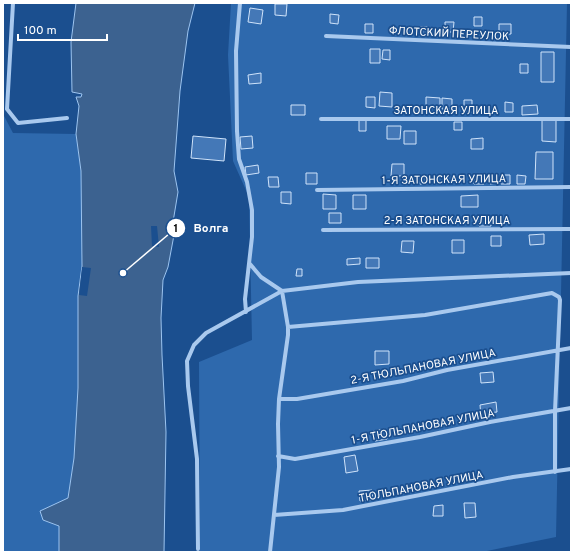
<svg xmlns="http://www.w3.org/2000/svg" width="574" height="555" font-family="Overpass,sans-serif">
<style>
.green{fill:#2e69ad}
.water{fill:#3c6290;stroke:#9cc4f0}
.pier{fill:#1b4f8f}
.building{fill:#4478b7;stroke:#cfe3fa}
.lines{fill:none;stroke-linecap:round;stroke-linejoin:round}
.minor{stroke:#a9c9ee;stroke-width:4}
.labels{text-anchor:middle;stroke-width:3.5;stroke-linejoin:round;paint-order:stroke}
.street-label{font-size:11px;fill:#fff;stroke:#1b4f8f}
.leader{fill:none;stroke:#fff;stroke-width:1.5}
.callout-dot{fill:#fff;stroke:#1b4f8f;stroke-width:1.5}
.mark-label{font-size:12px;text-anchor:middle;font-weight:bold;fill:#111}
.callout-label{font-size:12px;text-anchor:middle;font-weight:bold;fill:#fff;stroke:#1b4f8f;stroke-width:3.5;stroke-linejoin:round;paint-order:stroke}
</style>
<rect width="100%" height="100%" fill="#1b4f8f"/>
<path class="green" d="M231,3H567L556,537L482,552H200L199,362L252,340L249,197L233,161L228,55Z
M3,114L13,133L76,134L81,171L82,266L78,296V388L74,458L68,498L43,520L59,526V552H3Z"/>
<path class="water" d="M76,3H195L188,31L180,91L174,171L178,192L173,222L174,235L168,267L163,280L161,318L162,355L166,432L164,552H59V526L43,520L40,511L68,498L74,458L78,388V296L82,266L81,171L76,134L79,106L76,97H81L82,94L72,92L71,42Z"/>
<path class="pier" d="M151,226H157L159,247L152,246Z
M82,267L91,268L87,296L79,295Z"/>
<path class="building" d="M275,4H287L286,16L275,15Z
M250,8L263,10L261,24L248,22Z
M330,14L339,15L338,24L330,23Z
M474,17H482V26H474Z
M445,22H454L453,32H445Z
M365,24H373V33H365Z
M499,24H511V34H499Z
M420,27H428V34H419Z
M370,49H380V63H370Z
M383,50H390V60L382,59Z
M541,52H554V82H541Z
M520,64H528V73H520Z
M261,73V83L249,84L248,75Z
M380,92L392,93V107L379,106Z
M366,97H375V108L366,107Z
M426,97L440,98V109L426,108Z
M442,98L452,99V109H442Z
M464,100H472V112H464Z
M505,102L513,103V112H505Z
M291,105H305V115H291Z
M537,105L538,114L522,115V106Z
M359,120H366V131H359Z
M542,120H556V142L542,141Z
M454,122H462V130H454Z
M387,126H401L400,139H387Z
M404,131H416V144H404Z
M193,136L226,139L224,161L191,158Z
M252,136L253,148L241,149L240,137Z
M483,138V149H471V139Z
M536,152H553V179H535Z
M392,164H404V176H391Z
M258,165L259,173L246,175L245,167Z
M306,173H317V184H306Z
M474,175H484V184H474Z
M490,175H498V183L490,184Z
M501,175H510V184H501Z
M517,175L526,176L525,184H517Z
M420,176L427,177V184H420Z
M268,177H278L279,187H269Z
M281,192H291V204L281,203Z
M323,194L336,195V209H323Z
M353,195H366V209H353Z
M478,195V207H461V196Z
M329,213H341V223H329Z
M479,218H491V226H479Z
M544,234V244L530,245L529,235Z
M491,236H501V246H491Z
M452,240H464V253H452Z
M402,241H414L413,253L401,252Z
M360,258V264L347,265V259Z
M366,258H379V268H366Z
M297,269H302V276H296Z
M375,351H389V364L375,365Z
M493,372L494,382L481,383L480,373Z
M496,402L497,412L488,413L487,417H481L480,405Z
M385,429L387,439L375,441L373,431Z
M355,455L358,471L346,473L344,457Z
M372,490L373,500L360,501L359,491Z
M464,503H475L476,517L465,518Z
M443,505V516H433L434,506Z"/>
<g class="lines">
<path class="minor" d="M13,3L7,109L18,123L67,118
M240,3L236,51L237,131L239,159L247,182L252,210V237L245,299L246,312
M326,36L571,47
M321,119H571
M317,190L571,187
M323,230L571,229
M250,264L261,277L282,291L358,282L571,273
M288,327L425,315L552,293L559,297L560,300L555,411V472
M279,399H297L403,381L447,370L571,348
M278,456L295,459L420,437L490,422L571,408
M274,515L343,510L513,477L571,469
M198,549L197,459L188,386L187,361L194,345L206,333L282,291L288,327V335L279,399L278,424L279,467L270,552"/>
</g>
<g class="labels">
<g class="street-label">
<text transform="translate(449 33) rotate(3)" y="4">ФЛОТСКИЙ ПЕРЕУЛОК</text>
<text x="446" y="114">ЗАТОНСКАЯ УЛИЦА</text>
<text transform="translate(444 179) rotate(-1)" y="4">1-Я ЗАТОНСКАЯ УЛИЦА</text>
<text x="447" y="224">2-Я ЗАТОНСКАЯ УЛИЦА</text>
<text transform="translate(423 366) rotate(-11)" y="4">2-Я ТЮЛЬПАНОВАЯ УЛИЦА</text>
<text transform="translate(423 426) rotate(-11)" y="4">1-Я ТЮЛЬПАНОВАЯ УЛИЦА</text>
<text transform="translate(421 486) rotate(-11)" y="4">ТЮЛЬПАНОВАЯ УЛИЦА</text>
</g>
</g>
<path class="leader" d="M123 273L176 228"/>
<g class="callout-dot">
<circle cx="123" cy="273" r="4"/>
<circle cx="176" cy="228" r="10"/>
</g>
<g class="mark-label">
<text x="176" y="232">1</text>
</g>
<g class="callout-label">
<text x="211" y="232">Волга</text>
</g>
<rect width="574" height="555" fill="none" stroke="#ffffff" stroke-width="8"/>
<path d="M18 34v6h89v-6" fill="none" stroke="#ffffff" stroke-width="2"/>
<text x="24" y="34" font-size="12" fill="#ffffff" stroke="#1b4f8f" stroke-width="3" paint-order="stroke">100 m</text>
</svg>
